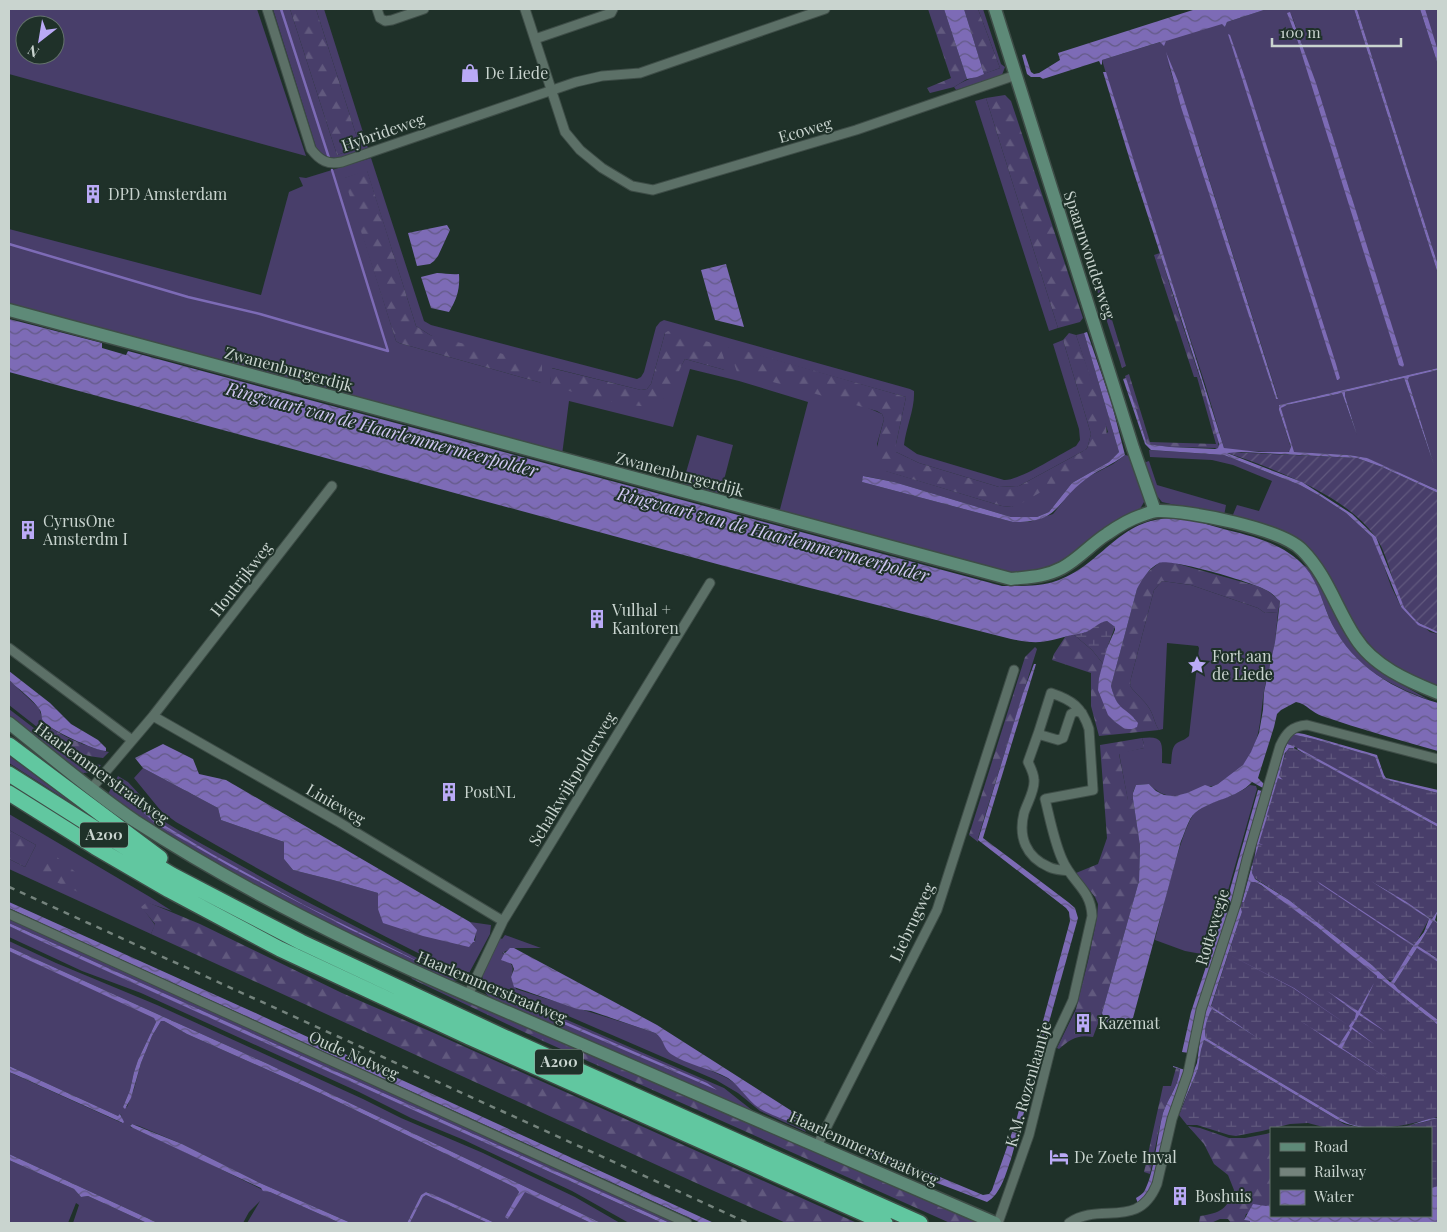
<svg xmlns="http://www.w3.org/2000/svg" width="1447" height="1232" font-family="'Playfair Display',serif">
<style>
.grass{fill:#483e6a;fill-rule:evenodd}
.forest{fill:url(#forest-firs)}
.wetland{fill:url(#wetland-marsh)}
.garden{fill:url(#garden-furrows)}
.water{fill:url(#water-waves)}
.lines{fill:none;stroke-linecap:round;stroke-linejoin:round}
.stream{stroke:#7d6bb6;stroke-width:2.5}
.street-casing{stroke:#3e4d47;stroke-width:11}
.secondary-casing{stroke:#3e4d47;stroke-width:15}
.highway-casing{stroke:#3e4d47;stroke-width:18}
.street{stroke:#5c7067;stroke-width:9}
.secondary{stroke:#5e8a78;stroke-width:12}
.highway{stroke:#61c7a0;stroke-width:15}
.rail{stroke:#74837c;stroke-width:2.5;stroke-dasharray:6 6;stroke-linecap:butt}
.labels{text-anchor:middle;stroke-width:4;stroke-linejoin:round;paint-order:stroke}
.shield{fill:#1f3129;stroke:#96a39d;stroke-width:1}
.shield-label{font-size:15px;font-weight:bold;fill:#c9d4cf}
.poi-label{font-size:16px;fill:#c9d4cf;stroke:#1f3129;text-anchor:start}
.street-label{font-size:16px;fill:#c9d4cf;stroke:#1f3129}
.water-label{font-size:18px;font-style:italic;fill:#cfc7f1;stroke:#1f3129}
</style>
<defs>
<pattern id="forest-firs" width="22" height="20" patternUnits="userSpaceOnUse" patternTransform="scale(1.25)"><rect width="22" height="20" fill="#483e6a"/><path d="M5 1l3.5 6h-7zM16 11l3.5 6h-7z" fill="#61597e"/></pattern>
<pattern id="wetland-marsh" width="20" height="14" patternUnits="userSpaceOnUse" patternTransform="scale(1.25)"><rect width="20" height="14" fill="#483e6a"/><path d="M1 5h8M5 5V1M11 12h8M15 12V8" fill="none" stroke="#61597e"/></pattern>
<pattern id="garden-furrows" width="10" height="10" patternUnits="userSpaceOnUse" patternTransform="scale(1.25)"><rect width="10" height="10" fill="#483e6a"/><path d="M-1 1l2-2M0 10L10 0M9 11l2-2" fill="none" stroke="#61597e"/></pattern>
<pattern id="water-waves" width="16" height="10" patternUnits="userSpaceOnUse" patternTransform="scale(1.25)"><rect width="16" height="10" fill="#7d6bb6"/><path d="M0 5q4-4 8 0t8 0" fill="none" stroke="#635a86"/></pattern>
</defs>
<rect width="100%" height="100%" fill="#1f3129"/>
<path class="grass" d="M9,9H257L306,156L9,74ZM25,25H55V55H25Z
M273,9H290L337,155L360,147L316,9H324L368,148C348,155 331,167 316,147Z
M978,9H983L1001,64L1005,67L1002,75L956,90L954,87C968,78 984,74 1000,68Z
M1267,9H1354L1438,274V368L1279,405V410L1291,448L1290,451L1286,453L1228,450L1224,448L1205,384L1128,148L1102,60L1222,23L1225,27L1227,22ZM1291,13C1332,129 1368,246 1399,365ZM1168,63L1199,147L1278,398L1276,399L1274,393Z
M1357,9H1420L1438,65V265Z
M1424,9H1438V53Z
M986,98L1058,328L1049,331L975,101Z
M371,158L424,321L431,325L637,379L641,377L644,372L656,327L660,322L664,320L910,389L914,391C915,409 906,427 904,445L917,454L1004,480C1019,481 1060,454 1076,446L1080,440L1079,429L1053,344L1063,340L1091,434L1087,449L1019,486L999,487L919,463L896,452V444L906,397L728,347L882,414L884,419L877,444L886,471L1002,506L1012,507L1108,432L1076,335L1084,333L1119,452L1109,462L1072,483L1049,512L1037,517H1011L894,482L864,476L862,482L1013,522H1029L1053,514L1073,489L1088,477L1113,464L1125,455L1134,457L1145,494L1144,502L1140,509L1127,515L1070,558L1048,570L1012,573L779,513L808,402L739,381L690,369L673,427L569,401L562,455L228,365L227,362L9,305V229L261,295L289,192L303,186L299,177L306,178ZM367,171L416,326L430,335L542,383L399,343L396,341L345,178ZM665,333L725,370L685,359L663,399L550,385L552,368L641,390L647,389L651,384Z
M1438,370V490L1366,458L1349,455L1293,452L1281,408L1283,406L1342,393L1357,435L1345,396V392L1404,378L1434,465L1408,380L1409,377Z
M697,435L733,445L725,476L717,496L682,486Z
M1149,450L1224,455L1300,485L1320,496L1346,513L1372,537L1376,544L1391,586L1401,607L1430,632L1438,634V689C1397,671 1371,655 1349,614C1337,591 1328,567 1308,549L1232,517L1237,505L1259,511L1272,481L1233,465L1212,460L1150,457Z
M1149,461L1157,485L1226,505L1224,516L1162,502L1153,491L1143,463Z
M1303,565L1307,567L1381,670L1399,683L1429,700C1387,684 1353,666 1332,624C1323,605 1318,581 1303,565Z
M1162,581L1191,585L1258,608L1265,613L1278,612C1277,622 1276,632 1275,642C1272,659 1267,675 1264,691C1260,717 1261,743 1244,764C1237,772 1222,785 1212,786C1206,787 1205,786 1198,789C1179,798 1165,800 1149,784L1136,785L1133,792V799L1128,801L1119,753L1144,748V744L1142,738C1165,735 1162,744 1162,763L1171,764C1172,757 1171,747 1177,743C1182,740 1185,740 1189,736L1199,648L1198,646L1167,643L1163,729L1159,730C1154,723 1154,715 1149,708C1144,700 1136,694 1130,686L1131,678L1154,590Z
M9,680L39,708L43,721L37,727L9,705Z
M9,709L77,761L101,765L95,772L83,773L71,766L9,716Z
M9,753L107,826L9,763Z
M143,768L218,808L221,820L284,842V859L293,870L333,880L378,893V909L475,942L476,931L470,922L491,925L490,934L467,977C368,929 272,878 176,822L161,811L134,778Z
M118,776L128,782L165,822L193,839L292,894L460,980L452,981L349,936L240,878L141,819L108,794Z
M1250,785L1256,786L1257,789L1221,915L1207,955L1185,951L1155,940C1161,918 1182,824 1195,813C1210,800 1234,798 1250,785Z
M9,814L150,897L172,911L148,903L142,907L155,925L151,934L9,869V859L25,867L36,845L9,830Z
M9,918L103,962L135,975L495,1138L523,1154L681,1223H670L608,1195L9,923Z
M9,926L662,1223H629L572,1191L464,1140L411,1118L359,1092L141,993L82,971L9,937Z
M505,935L541,948H512L502,953L504,954L503,961C514,962 514,968 511,977L516,989C562,1004 609,1017 655,1033L660,1037L668,1051L727,1078L739,1086L758,1107L803,1127L806,1132L760,1111L738,1093L716,1080L522,996L482,982C483,966 492,951 499,937L502,939Z
M9,941L56,963L157,1005L363,1099L401,1118L483,1153L575,1197L620,1223H601L268,1064L9,947Z
M9,951L154,1017L156,1022L138,1060L134,1072L130,1090L123,1107H127L134,1089L141,1063L152,1036L161,1021H164L187,1034L322,1094L516,1188L519,1192L506,1217L508,1219L524,1191L591,1223H495L427,1192L421,1195L407,1223H351L260,1183L182,1144L139,1126L131,1124L130,1127L133,1128L202,1160L265,1191L270,1192L340,1223H247L260,1201L249,1212L243,1223H158L9,1154V1072L122,1123L121,1114L118,1116L9,1066Z
M483,987L535,1006L724,1088L762,1118L491,999L483,990Z
M9,1160L74,1189L81,1197L88,1196L147,1223H73L79,1205L76,1203L68,1223H9Z
M426,1195L488,1223H410L423,1197Z"/>
<path class="forest" d="M290,9H316L360,147L337,155Z
M928,9H944L967,79L954,87L930,93L927,88L951,78Z
M964,9H978L1000,68L984,74Z
M1005,95L1011,101L1083,318L1080,322L1058,328L986,98Z
M367,170L416,326L430,335L542,364V383L399,343L396,341L344,178Z
M1160,253C1171,290 1183,327 1195,363C1200,379 1221,435 1218,448L1170,447L1147,444L1125,376L1129,374L1150,442L1216,444L1197,377H1194L1154,255Z
M1100,280L1126,366L1122,368L1094,281Z
M668,331L720,345L727,369L725,370L685,359C678,372 670,394 660,403C646,415 569,390 550,386L551,368L641,390L647,389L651,384L665,333Z
M1069,333L1076,335L1105,419C1108,435 1108,448 1096,460L1022,503L1012,507L1002,506L885,471C872,452 879,440 884,419L882,414L877,411L737,372L728,346L906,397L896,444V452L919,463L999,487L1019,486L1087,449L1091,434L1063,340Z
M1160,562H1171L1257,586L1268,591L1280,601L1278,612L1265,613L1258,608L1191,585L1162,581L1154,590L1131,678L1130,686C1136,694 1144,700 1149,708C1154,715 1154,723 1159,730L1099,736L1091,706V673L1052,660L1054,654L1065,637L1073,634L1092,650L1104,665L1099,678L1115,722L1126,729L1135,719C1120,708 1116,705 1111,686L1137,589L1143,576Z
M1035,647L1037,649L978,838V842L969,835L1025,657Z
M43,721C57,735 89,748 109,752L103,758C72,755 61,744 37,727Z
M1142,738L1144,744V748L1119,754L1128,800L1133,799L1140,846L1139,881L1102,1013L1093,1037C1078,1034 1070,1039 1059,1049L1057,1048L1076,1009L1088,961L1097,918L1098,904L1095,897L1076,873L1098,864L1107,838L1100,745Z
M9,830L36,845L25,867L9,859Z
M52,853L84,879L78,892L39,874Z
M147,902L200,924L342,993L434,1033L857,1223H786L705,1187L151,934L155,924L141,907Z
M410,975L984,1223H950L543,1041L412,979Z
M1176,1068L1180,1069C1179,1084 1168,1098 1163,1113C1158,1132 1154,1154 1150,1174L1144,1172L1163,1086H1171Z
M1188,1126L1200,1128L1229,1138H1245L1271,1133V1205L1246,1214L1244,1220L1250,1221V1223H1231L1228,1219H1220L1211,1223H1199L1200,1216C1221,1213 1227,1209 1234,1190L1228,1175L1214,1164L1204,1144Z"/>
<path class="wetland" d="M1107,621L1115,627L1107,648L1104,665L1092,650L1073,634L1084,633L1102,622Z
M1291,734L1314,739L1375,757L1383,779L1438,793V824L1291,745L1287,744L1285,746Z
M1292,747L1438,827V910L1432,919L1372,881L1429,919L1416,943L1414,945L1402,938L1412,945L1413,948L1392,981L1387,979L1372,965L1289,900L1253,877L1252,873L1253,866L1252,865L1254,857L1284,758L1287,749Z
M1254,881L1277,896L1316,926L1438,1025V1117C1410,1124 1379,1133 1350,1124L1206,1038C1203,1030 1208,1016 1212,1009L1259,1039L1211,1007L1242,912L1241,908H1239L1242,902H1244L1251,882Z
M1433,921L1438,923V959L1431,954L1430,956L1438,962V1020L1398,989L1394,984L1417,948L1422,949L1418,946Z
M1204,1040L1344,1124C1376,1134 1408,1127 1438,1118V1186L1431,1188V1128H1327L1308,1123L1290,1124L1262,1131L1236,1136L1229,1135L1197,1125H1187L1179,1115L1198,1069L1201,1050Z"/>
<path class="garden" d="M1228,452L1357,458L1382,467L1438,493V632C1423,627 1413,619 1404,607C1392,586 1389,555 1375,536C1344,494 1276,470 1228,453Z"/>
<path class="water" d="M944,9H964L984,74L977,77L967,79Z
M1196,9H1267L1227,22L1225,27L1222,24L1166,41L1164,46L1160,42L1102,60V64L1101,65L1099,61L1043,79L1040,77H1031L1027,74L1022,55L1025,54L1031,72L1034,74L1039,73L1060,60L1058,53Z
M1354,9H1357L1438,265V274Z
M1420,9H1425L1438,51V65Z
M1290,12L1316,83L1402,358L1404,365L1403,367L1399,365L1298,42L1287,13Z
M1228,34L1230,35L1245,78L1336,364L1340,378L1338,380H1337Z
M1166,52L1178,81L1278,399H1276L1181,107Z
M1103,72H1106L1224,448L1259,452H1289L1291,447L1279,410V405L1438,368V370L1409,377L1408,380L1434,465L1404,378L1345,392V396L1357,435L1342,393L1287,405L1281,408L1294,452L1349,455L1367,458L1431,487L1438,490V493L1382,467L1357,458L1241,452L1227,453L1302,482L1352,514L1376,537L1404,607L1412,616L1419,623L1438,632V634L1418,625L1401,607L1372,537L1346,513L1320,496L1300,485L1224,455L1151,450L1145,444L1123,379L1126,378L1147,444L1170,447L1215,449L1218,448L1219,444L1203,386L1132,167Z
M447,225L450,230L438,256L434,261L430,264L417,266L408,233Z
M726,264L744,327L715,320L701,270Z
M437,273C445,273 451,275 459,274C460,289 457,299 449,312L431,308L421,277Z
M9,319L102,343V348L126,355L128,351L1002,586C1021,586 1041,587 1059,580C1104,563 1119,517 1176,518C1191,519 1206,524 1220,528C1250,536 1283,542 1305,567C1319,583 1323,606 1332,624C1354,667 1394,690 1438,703V751C1399,740 1360,729 1322,716C1312,713 1307,704 1296,702L1281,710L1277,714L1274,727L1258,778L1264,784L1263,788L1252,782C1236,799 1212,799 1195,813C1188,819 1185,833 1181,841L1130,1029C1118,1031 1105,1025 1102,1013L1139,881L1140,846L1133,799V793L1136,785L1149,784L1156,791L1164,795L1175,796L1187,793L1205,785L1211,787L1218,784L1243,765L1251,752L1259,733L1263,710L1264,692L1275,642L1280,601C1276,598 1272,593 1268,591C1255,583 1171,558 1159,563C1149,568 1142,579 1137,589L1111,686C1118,713 1125,705 1138,723L1137,727L1132,729H1125L1115,722L1108,715L1098,690L1099,678L1107,648L1115,630V627L1107,621C1098,622 1092,631 1083,633C1080,634 1076,634 1072,635C1044,642 1040,645 1011,639L728,567L9,372Z
M1087,332L1111,401L1125,455C1112,465 1098,470 1086,479C1054,503 1060,523 1013,522L862,482L863,476L894,482L1011,517H1037L1049,512L1072,483L1109,462L1119,452L1084,333Z
M1034,664H1036L983,838L1068,902L1075,908L1078,918L1011,1159C1006,1173 1001,1194 987,1202L903,1170L877,1157L835,1140L837,1137L842,1136L983,1195L989,1194L992,1190L1016,1121L1070,921L1069,912L1066,908L978,840L1023,693Z
M9,671L50,703L71,724L98,740L106,748V751C96,751 48,729 43,721C41,718 42,713 40,710C34,700 17,688 9,680Z
M1292,732L1304,734L1377,755L1384,775L1386,778L1438,790V793L1383,779L1375,757L1314,739L1291,734Z
M163,744L193,759L199,774L226,780L470,922L477,930L474,940L475,942H473L469,947L423,936L383,923L378,909V893L333,880L293,870L284,859V842L221,820L218,808L143,768L135,758Z
M1287,744L1295,746L1294,748H1289L1285,753L1279,776L1283,780L1278,778L1267,815L1269,817H1267L1259,843L1263,845L1259,844L1255,857L1257,839L1282,755Z
M1298,748L1438,824V827L1308,756L1297,749Z
M1258,790L1262,791L1221,938L1211,964L1200,1004L1189,1053L1182,1052L1191,1012L1222,918Z
M131,795L149,816L212,854L306,906L444,974L349,929L231,867L156,824L144,813L131,797Z
M1252,865L1253,866L1252,873L1255,879L1289,900L1372,965L1390,982L1392,981L1413,946L1320,884L1317,881L1414,945L1424,932L1429,919L1371,881L1405,901L1430,918L1432,919L1438,910L1435,920L1438,923L1433,921L1418,946L1438,959V962L1417,948L1394,984L1398,989L1438,1020V1025L1381,979L1377,978V976L1316,926L1261,885L1255,882H1251L1244,902H1242Z
M9,902L251,1011L714,1223H701L54,929L9,908Z
M1239,908H1241L1242,912L1228,954L1294,988L1349,1026L1355,1018L1356,1013L1327,991L1358,1011L1374,983L1360,1013L1386,1032L1359,1015L1352,1027L1374,1044L1352,1029L1342,1048L1387,1078L1345,1051C1332,1044 1316,1030 1300,1021L1339,1045L1350,1028L1349,1026L1293,988L1228,954L1211,1006L1259,1039L1212,1009C1208,1016 1203,1030 1206,1038L1350,1124C1367,1129 1392,1129 1409,1125C1418,1123 1430,1117 1438,1118C1405,1127 1368,1136 1336,1119L1204,1040L1201,1050L1198,1069L1178,1116L1180,1105L1197,1063L1202,1025L1212,989Z
M9,923L670,1223H662L45,943L9,926Z
M9,947L268,1064L601,1223H591L525,1192L508,1219L505,1217L519,1192L516,1188L322,1094L187,1034L164,1021H161L152,1036L141,1063L131,1098L125,1109L123,1107L130,1090L134,1072L138,1060L156,1022L154,1018L11,952L9,951Z
M510,948H514L657,1025L809,1122L812,1127C804,1129 766,1113 759,1108C747,1100 740,1086 728,1078C710,1068 687,1065 671,1054C663,1049 664,1038 655,1033L591,1011L577,1009L514,987L511,977L514,969L512,964L501,960L504,954L503,952L505,953Z
M538,1010L707,1083L717,1090L545,1016Z
M9,1066L118,1116L120,1114L124,1122L123,1123L14,1074L9,1072Z
M1173,1066L1185,1070L1152,1188L1138,1204L1136,1198C1139,1196 1143,1194 1145,1190C1155,1170 1157,1136 1163,1113C1168,1098 1179,1085 1180,1069L1173,1067Z
M132,1124L182,1144L260,1183L351,1223H340L270,1192L263,1191L261,1188L133,1128L130,1126Z
M9,1154L158,1223H147L88,1196L81,1197L74,1189L9,1160Z
M1438,1186V1223H1250V1221L1244,1220L1253,1204L1266,1206L1271,1205V1216H1431V1188Z
M426,1192L432,1194L495,1223H488L426,1195L423,1197L410,1223H407L421,1195Z"/>
<g class="lines">
<path class="stream" d="M281,9L329,158
M9,244L188,297L260,314L388,351L332,170"/>
<g class="street-casing">
<path id="street" d="M267,9L311,149C320,161 328,165 342,162L576,82L602,76L640,73L825,9
M377,9L380,18L385,21L392,20L424,9
M525,9L565,132L580,150L602,168L632,186L653,190L856,130L1016,75
M535,39L611,13L613,9
M9,648L132,740
M153,716L337,821L503,921
M1039,731L1028,762C1031,768 1034,774 1034,780C1035,791 1027,803 1024,813C1018,837 1026,857 1049,867C1055,870 1062,870 1068,871
M91,789L153,716L332,486
M9,914L687,1223
M468,995L503,921L710,583
M817,1146L937,910L1014,670
M998,1223L1029,1135L1051,1047L1073,1000L1092,916C1091,889 1072,883 1062,859C1054,841 1050,819 1045,799L1093,790L1089,729C1082,707 1072,700 1051,693L1039,731L1041,735L1058,740L1063,738L1071,714L1076,711L1082,713
M1069,1223C1100,1201 1138,1231 1157,1184L1172,1119L1188,1073L1201,1010L1236,903L1247,859L1280,746C1286,733 1292,726 1307,725L1438,759"/>
</g>
<g class="secondary-casing">
<path id="secondary" d="M995,9L1133,448L1155,511
M9,310L1011,579C1029,577 1045,577 1062,568C1079,559 1091,544 1107,534C1117,527 1128,520 1140,516C1146,514 1152,511 1158,511C1188,510 1282,529 1302,550C1327,575 1336,608 1355,637C1373,666 1408,681 1438,693
M9,723C50,756 91,791 135,821C240,889 353,945 468,995L995,1223"/>
</g>
<g class="highway-casing">
<path id="highway" d="M9,745L160,858
M9,774L115,841L172,875L301,942L504,1037L920,1223
M9,793L95,847L169,890L280,949L469,1037L885,1223"/>
</g>
<use href="#street" class="street"/>
<use href="#secondary" class="secondary"/>
<use href="#highway" class="highway"/>
<path class="rail" d="M9,887L748,1223"/>
</g>
<defs>
<g id="shop-bare" transform="scale(1.5)"><path d="M-5-2.5h2.3a2.7 3.5 0 0 1 5.4 0H5L5.5 6h-11ZM-1.5-2.5h3a1.5 2.3 0 0 0-3 0Z" fill="#baaaf6" stroke="#1f3129" stroke-width="2.5" paint-order="stroke"/></g>
<g id="building-bare" transform="scale(1.5)"><path d="M-4-6H4V6H1V3H-1V6H-4ZM-2.5-4.3h1.7v1.8h-1.7ZM.8-4.3h1.7v1.8H.8ZM-2.5-1h1.7V.8h-1.7ZM.8-1h1.7V.8H.8Z" fill="#baaaf6" stroke="#1f3129" stroke-width="2.5" paint-order="stroke"/></g>
<g id="sight-bare" transform="scale(1.5)"><path d="M0-6L1.8-2.2L6-1.7L2.9 1.2L3.7 5.4L0 3.3L-3.7 5.4L-2.9 1.2L-6-1.7L-1.8-2.2Z" fill="#baaaf6" stroke="#1f3129" stroke-width="2.5" paint-order="stroke"/></g>
<g id="hotel-bare" transform="scale(1.5)"><path d="M-6-4.5h1.5V1H6V5H4.5V3h-9V5H-6ZM-4 0a1.8 1.8 0 1 1 3.6 0ZM.5 0V-2.5h3Q6-2.5 6 0Z" fill="#baaaf6" stroke="#1f3129" stroke-width="2.5" paint-order="stroke"/></g>
</defs>
<g fill-rule="evenodd">
<use href="#shop-bare" x="470" y="73"/>
<use href="#building-bare" x="93" y="194"/>
<use href="#building-bare" x="28" y="530"/>
<use href="#building-bare" x="597" y="619"/>
<use href="#sight-bare" x="1197" y="665"/>
<use href="#building-bare" x="449" y="792"/>
<use href="#building-bare" x="1083" y="1023"/>
<use href="#hotel-bare" x="1059" y="1157"/>
<use href="#building-bare" x="1180" y="1196"/>
</g>
<g class="labels">
<g class="shield">
<rect x="80" y="822.5" width="48" height="25" rx="4"/>
<rect x="535" y="1049.5" width="48" height="25" rx="4"/>
</g>
<g class="shield-label">
<text x="104" y="840">A200</text>
<text x="559" y="1067">A200</text>
</g>
<g class="poi-label">
<text x="485" y="79">De Liede</text>
<text x="108" y="200">DPD Amsterdam</text>
<text x="43" y="527">CyrusOne<tspan x="43" dy="18">Amsterdm I</tspan></text>
<text x="612" y="616">Vulhal +<tspan x="612" dy="18">Kantoren</tspan></text>
<text x="1212" y="662">Fort aan<tspan x="1212" dy="18">de Liede</tspan></text>
<text x="464" y="798">PostNL</text>
<text x="1098" y="1029">Kazemat</text>
<text x="1074" y="1163">De Zoete Inval</text>
<text x="1195" y="1202">Boshuis</text>
</g>
<g class="street-label">
<text transform="translate(805 130) rotate(-16)" y="6">Ecoweg</text>
<text transform="translate(383 132) rotate(-19)" y="6">Hybrideweg</text>
<text transform="translate(1090 255) rotate(72)" y="6">Spaarnwouderweg</text>
<text transform="translate(289 369) rotate(15)" y="6">Zwanenburgerdijk</text>
<text transform="translate(680 474) rotate(15)" y="6">Zwanenburgerdijk</text>
<text transform="translate(241 579) rotate(-52)" y="6">Houtrijkweg</text>
<text transform="translate(102 773) rotate(36)" y="6">Haarlemmerstraatweg</text>
<text transform="translate(572 779) rotate(-59)" y="6">Schalkwijkpolderweg</text>
<text transform="translate(336 804) rotate(30)" y="6">Linieweg</text>
<text transform="translate(912 922) rotate(-65)" y="6">Liebrugweg</text>
<text transform="translate(1212 927) rotate(-73)" y="6">Rottewegje</text>
<text transform="translate(492 987) rotate(23)" y="6">Haarlemmerstraatweg</text>
<text transform="translate(354 1055) rotate(24)" y="6">Oude Notweg</text>
<text transform="translate(1028 1084) rotate(-74)" y="6">K.M. Rozenlaantje</text>
<text transform="translate(864 1148) rotate(24)" y="6">Haarlemmerstraatweg</text>
</g>
<g class="water-label">
<text transform="translate(382 430) rotate(15)" y="6">Ringvaart van de Haarlemmermeerpolder</text>
<text transform="translate(773 535) rotate(15)" y="6">Ringvaart van de Haarlemmermeerpolder</text>
</g>
</g>
<rect width="1447" height="1232" fill="none" stroke="#c9d4cf" stroke-width="20"/>
<rect x="1270" y="1127" width="162" height="90" fill="#1f3129" stroke="#63726b"/>
<rect x="1280" y="1143" width="25" height="8" fill="#5e8a78" stroke="#63726b"/>
<text x="1314" y="1152" font-size="15" fill="#c9d4cf">Road</text>
<rect x="1280" y="1168" width="25" height="8" fill="#74837c" stroke="#63726b"/>
<text x="1314" y="1177" font-size="15" fill="#c9d4cf">Railway</text>
<rect x="1280" y="1190" width="25" height="15" fill="url(#water-waves)" stroke="#63726b"/>
<text x="1314" y="1202" font-size="15" fill="#c9d4cf">Water</text>
<g transform="translate(40 40) rotate(211)"><circle r="24" fill="#1f3129" stroke="#63726b"/>
<path d="M0-4L9 19L0 12L-9 19Z" fill="#baaaf6"/>
<text y="-8" font-size="14" font-weight="bold" text-anchor="middle" fill="#c9d4cf">N</text>
</g>
<path d="M1272 38v8h129v-8" fill="none" stroke="#c9d4cf" stroke-width="2.5"/>
<text x="1280" y="38" font-size="15" fill="#c9d4cf" stroke="#1f3129" stroke-width="4" paint-order="stroke">100 m</text>
</svg>
